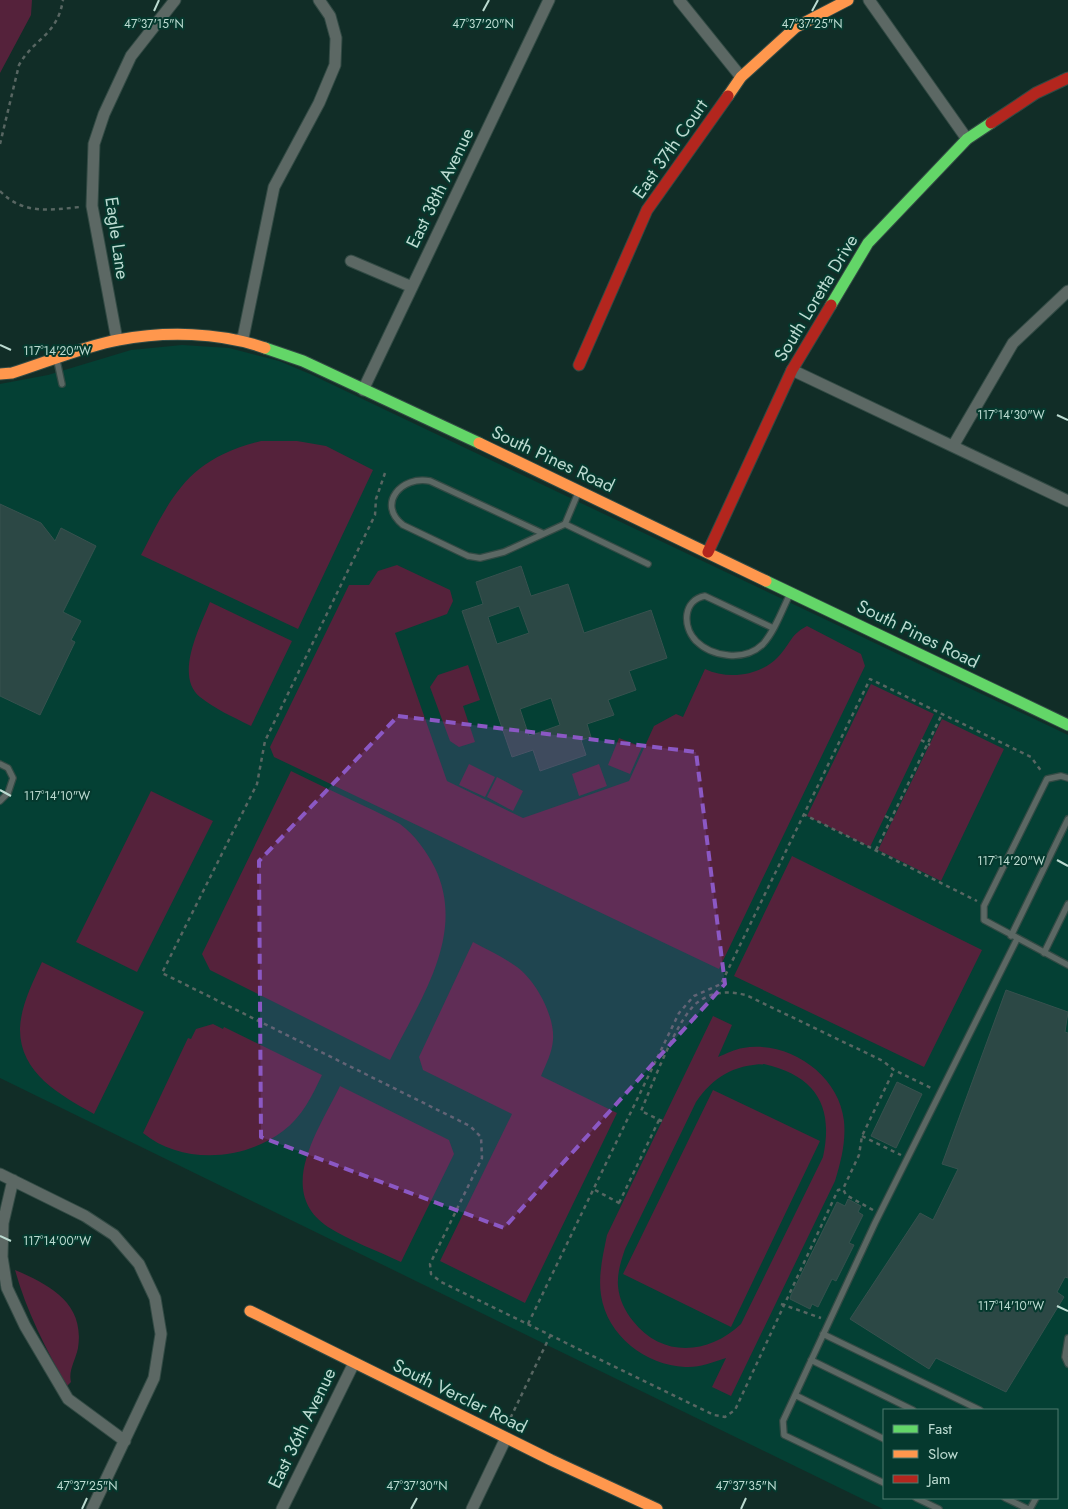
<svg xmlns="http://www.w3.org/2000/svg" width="1068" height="1509" font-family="Jost,sans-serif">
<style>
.built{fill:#044034;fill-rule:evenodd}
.green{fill:#55223b;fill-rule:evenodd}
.building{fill:#2c4845;stroke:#37514e;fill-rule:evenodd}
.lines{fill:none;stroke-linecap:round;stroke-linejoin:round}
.lane-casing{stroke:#324a44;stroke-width:8}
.street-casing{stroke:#324a44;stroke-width:13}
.fast-casing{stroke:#324a44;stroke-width:13}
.slow-casing{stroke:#324a44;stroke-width:13}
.jam-casing{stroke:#324a44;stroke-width:13}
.path{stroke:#586662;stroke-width:2.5;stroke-dasharray:4 4;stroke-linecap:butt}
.lane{stroke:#5c6864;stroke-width:5.5}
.street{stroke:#5c6864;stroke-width:11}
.fast{stroke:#63d668;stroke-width:11}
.slow{stroke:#ff974d;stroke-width:11}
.jam{stroke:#b3261e;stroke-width:11}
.marked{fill:#8b58c4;fill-opacity:0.2;stroke:#8b58c4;stroke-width:4;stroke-dasharray:10 6;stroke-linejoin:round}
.ticks{fill:none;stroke:#bcdbd1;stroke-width:2}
.labels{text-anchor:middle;stroke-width:4;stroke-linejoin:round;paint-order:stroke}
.street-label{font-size:18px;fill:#bcdbd1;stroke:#05392e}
.ticks-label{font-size:12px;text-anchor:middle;fill:#bcdbd1;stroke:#05392e;stroke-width:4;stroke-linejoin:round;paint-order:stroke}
</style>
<rect width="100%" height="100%" fill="#112d27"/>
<path class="built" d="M182,345L229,348L279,361L310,374L1068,735V1509H883L0,1078V384L48,375L131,350ZM884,1410H1057V1498H884Z"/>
<path class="green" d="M0,0H32L31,15L0,73Z
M261,441H297L326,446L373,470L298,629L141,555C173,493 189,459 261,441Z
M397,565L450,590L453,601L447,614L395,633L447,781L523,818L629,781L654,726L676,714L683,717L705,669C728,680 760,676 778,657C791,643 790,635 807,626L861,654L865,666L719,969L274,757L270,747L349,585H369L378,571Z
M210,602L292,641L251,726C233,717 215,709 200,697C174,676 200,627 210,602Z
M468,665L480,700L463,706L475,742L459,747L450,741L430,687L438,675Z
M871,684L934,714L870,847L807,816Z
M942,719L1004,749L941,881L878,850Z
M619,738L642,747L630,774L608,765Z
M469,764L495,777L485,797L459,785Z
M599,764L607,786L579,796L572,774Z
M291,771C314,782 338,794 362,805C375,811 388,817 400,824C415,835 427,852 435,868C467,935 419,1001 390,1060L210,970L202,954Z
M497,777L523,791L513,811L487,797Z
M151,791L213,821L137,972L76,942Z
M792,856L982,950L924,1067L734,976Z
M473,942C488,950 503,957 517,967C536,981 555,1016 553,1040C552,1053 546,1064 541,1076L617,1113L525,1303L440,1261L512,1114L423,1070L419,1057Z
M42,962L144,1012L94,1114C60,1095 19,1073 20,1028C21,1005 33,982 42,962Z
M713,1016L732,1025L718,1057C726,1054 735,1049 743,1048C788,1040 839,1074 844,1121C846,1142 841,1161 835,1181L731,1396L712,1387L726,1358C713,1362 699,1368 685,1367C646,1365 607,1336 601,1295C598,1275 603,1255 607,1235ZM764,1064C816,1076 834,1106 823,1157L741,1324C708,1355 662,1358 633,1321C625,1311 619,1299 618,1286C617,1273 621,1261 625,1249L696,1102C713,1077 734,1065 764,1064Z
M213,1024L223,1029L224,1027L322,1075C312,1096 302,1117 283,1131C244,1161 182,1165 143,1133L188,1038L191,1039L196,1029Z
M340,1086L449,1140L454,1154L401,1262C378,1251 350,1241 328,1227C274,1191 320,1128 340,1086Z
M713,1090L820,1141L731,1327L623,1274Z
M15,1270C50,1285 85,1303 78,1348C76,1359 68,1371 71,1382L67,1386C46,1350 26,1310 15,1270Z"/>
<path class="building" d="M0,504L41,523L55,541L61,528L96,546L63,612L81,621L71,640L75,642L40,715L0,696Z
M521,566L531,596L568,584L584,633L651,610L667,658L629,671L636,690L608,700L614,715L587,724L591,737L581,740L586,755L540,771L533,750L512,757L462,611L483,604L476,582ZM519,606L529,633L497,644L488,617ZM551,698L560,725L529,736L520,709Z
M1006,990L1068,1012L1065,1032L1068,1033V1278L1065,1277L1057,1292L1064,1297L1006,1392L936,1358L929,1369L850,1319L920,1213L933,1220L958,1169L942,1164Z
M897,1082L922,1094L896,1148L871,1136Z
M848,1199L861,1206L858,1212L863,1215L849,1243L854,1245L836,1281L832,1279L818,1307L812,1304L810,1309L790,1299L791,1295L837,1202L845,1206Z"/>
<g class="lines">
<g class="lane-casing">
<path id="lane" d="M57,361L62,384
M565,524L648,564
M542,533L430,481C402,475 376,504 403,525L468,556L480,558L504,552L565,524L578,493
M773,628L705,596C683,600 682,626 696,641C712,657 745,662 763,644C775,631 782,610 790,594
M0,764L8,768L13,778L8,793L0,801
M1068,778L1061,776L1047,779L984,906V920L1068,965
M1011,936L1068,819
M1044,953L1068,904
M823,1334L980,1410
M1068,1338L1065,1357L1068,1364
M811,1360L913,1410
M795,1395L884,1439
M884,1483L784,1435L783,1421L875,1223L1017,939
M916,1498L939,1509
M1005,1498L1028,1509
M1030,1509L1036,1498"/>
</g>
<g class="street-casing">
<path id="street" d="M679,0L741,77
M869,0L967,139
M351,261L412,287
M240,339L243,338L274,187L319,103L335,65L336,38L330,16L319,0
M117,340L92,206L94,144L104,114L131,56L175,0
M792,370L1068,501
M363,390L549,0
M953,446L1013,343L1068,291
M0,1174L85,1216L114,1235L139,1264L155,1298L161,1334L154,1378L92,1509
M13,1180L3,1223L2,1257L7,1288L25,1326L68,1399L125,1441
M282,1509L354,1363
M472,1509L506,1438"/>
</g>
<g class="fast-casing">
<path id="fast" d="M831,305L868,243L967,139L991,123
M265,348L303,361L479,443
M766,581L1068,725"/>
</g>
<g class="slow-casing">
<path id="slow" d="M728,96L741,77L796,27L848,0
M0,374L12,373C44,363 85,346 118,340C165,331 219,332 265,348
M479,443L766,581
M250,1311L551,1460L657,1509"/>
</g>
<g class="jam-casing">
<path id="jam" d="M991,123L1036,93L1068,78
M579,365L647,210L728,96
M708,552L792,370L831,305"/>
</g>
<path class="path" d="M0,144L19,65C34,38 57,36 63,0
M0,191C23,215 50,210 80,207
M385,473L376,499L375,515L265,741L257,784L162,973L470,1126L481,1137L482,1158L430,1264L431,1274L441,1282L714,1415L725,1417L735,1410L838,1190L843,1189
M921,740L930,745
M803,814L977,901
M885,816L893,820
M876,850L942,714
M662,1121L641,1111C652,1086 677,1017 698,1002C713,991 729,991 746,995L883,1061L894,1070L933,1089
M862,1136L901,1155
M595,1190L621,1204
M619,1203L659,1120
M873,1210L846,1195L843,1189L859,1155L862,1136L894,1070
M781,1304L821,1318
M528,1324L679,1013L694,996L721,984L870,679L1031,757L1042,772
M507,1425L550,1336"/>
<use href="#lane" class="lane"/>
<use href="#street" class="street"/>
<use href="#fast" class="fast"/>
<use href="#slow" class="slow"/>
<use href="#jam" class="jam"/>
</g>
<path class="marked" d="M398,716L696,752L725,984L504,1228L261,1137L259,861Z"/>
<path class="ticks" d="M154,11L159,0M483,11L489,0M812,11L818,0M0,345L11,350M1057,415L1068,420M0,790L11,796M1057,860L1068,866M0,1236L11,1241M1057,1306L1068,1311M82,1509L87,1498M411,1509L417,1498M741,1509L746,1498"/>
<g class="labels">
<g class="street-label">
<text transform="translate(670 149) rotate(-55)" y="6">East 37th Court</text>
<text transform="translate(440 188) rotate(-64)" y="6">East 38th Avenue</text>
<text transform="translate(117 238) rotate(82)" y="6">Eagle Lane</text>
<text transform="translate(816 298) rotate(-59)" y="6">South Loretta Drive</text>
<text transform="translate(553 459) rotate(25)" y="6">South Pines Road</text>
<text transform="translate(918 634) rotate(26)" y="6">South Pines Road</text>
<text transform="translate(460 1396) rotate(26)" y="6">South Vercler Road</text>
<text transform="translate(302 1428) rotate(-64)" y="6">East 36th Avenue</text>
</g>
</g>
<g class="ticks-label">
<text x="154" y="28">47°37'15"N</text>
<text x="483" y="28">47°37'20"N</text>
<text x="812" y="28">47°37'25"N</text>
<text x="57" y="355">117°14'20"W</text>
<text x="1011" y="419">117°14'30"W</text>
<text x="57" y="800">117°14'10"W</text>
<text x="1011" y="865">117°14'20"W</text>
<text x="57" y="1245">117°14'00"W</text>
<text x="1011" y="1310">117°14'10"W</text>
<text x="87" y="1490">47°37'25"N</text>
<text x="417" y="1490">47°37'30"N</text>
<text x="746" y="1490">47°37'35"N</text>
</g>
<rect x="883" y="1409" width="175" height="90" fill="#05392e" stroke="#4e7a6f"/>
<rect x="893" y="1425" width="25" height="8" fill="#63d668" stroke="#4e7a6f"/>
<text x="928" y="1434" font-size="15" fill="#bcdbd1">Fast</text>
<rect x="893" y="1450" width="25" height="8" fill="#ff974d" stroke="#4e7a6f"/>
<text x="928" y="1459" font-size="15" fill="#bcdbd1">Slow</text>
<rect x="893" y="1475" width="25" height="8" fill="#b3261e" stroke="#4e7a6f"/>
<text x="928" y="1484" font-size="15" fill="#bcdbd1">Jam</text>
</svg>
